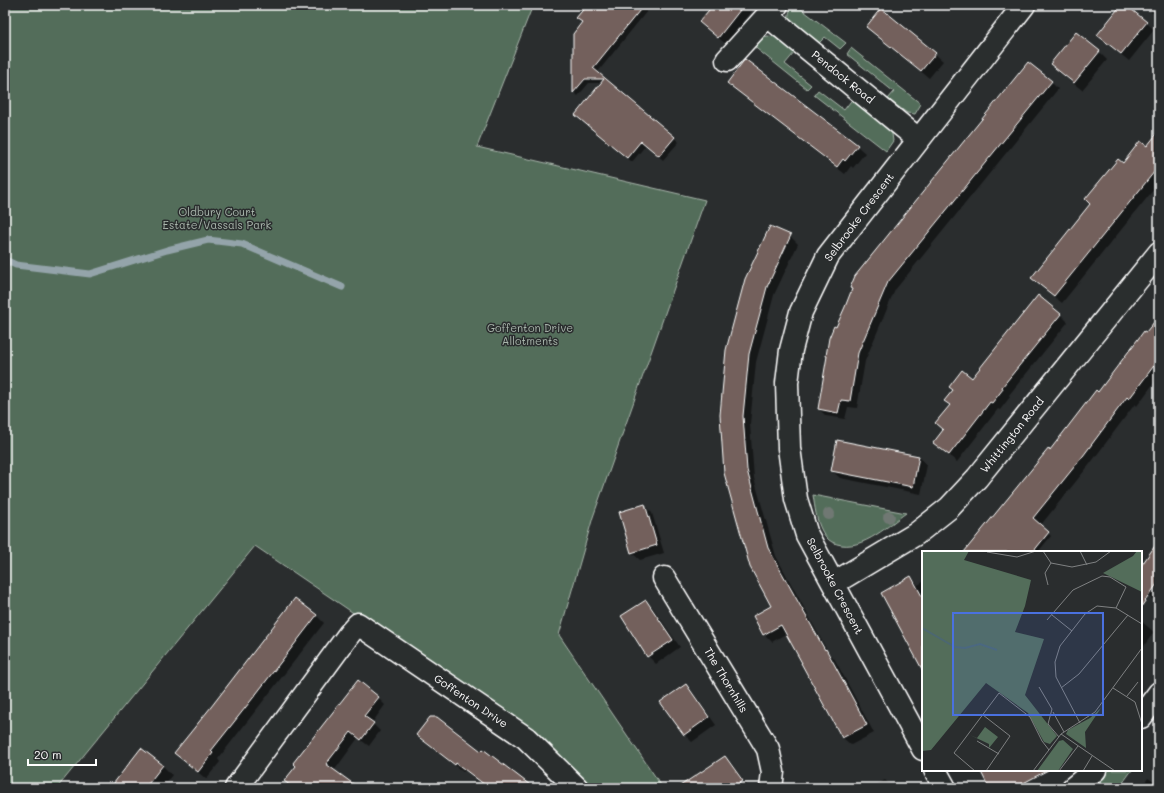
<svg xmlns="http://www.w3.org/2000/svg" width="1164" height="793" font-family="Mali,sans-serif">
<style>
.green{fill:#536d5a;stroke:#a9b6ac}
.shadow{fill:#0007}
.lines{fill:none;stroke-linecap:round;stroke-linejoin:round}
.stream{stroke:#94a4aa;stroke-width:7}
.building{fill:#73615b;stroke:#fff}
.minor-casing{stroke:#fff;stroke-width:25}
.minor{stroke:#2a2d2e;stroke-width:22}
.tree{fill:#707873}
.labels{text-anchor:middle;stroke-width:3;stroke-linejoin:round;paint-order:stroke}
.street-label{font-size:11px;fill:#fff;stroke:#2a2d2e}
.park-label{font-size:11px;fill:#a9b6ac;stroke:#2a2d2e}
.inset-river{fill:none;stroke:#4c6771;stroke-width:2}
.inset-road{fill:none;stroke:#7f8182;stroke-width:1}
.view{fill:#4a71e0;fill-opacity:0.15;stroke:#4a71e0;stroke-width:2}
.inset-edge{fill:none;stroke:#fff;stroke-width:2}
</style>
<rect width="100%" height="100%" fill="#2a2d2e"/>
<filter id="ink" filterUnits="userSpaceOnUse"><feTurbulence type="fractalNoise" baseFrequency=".025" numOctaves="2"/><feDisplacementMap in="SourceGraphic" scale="8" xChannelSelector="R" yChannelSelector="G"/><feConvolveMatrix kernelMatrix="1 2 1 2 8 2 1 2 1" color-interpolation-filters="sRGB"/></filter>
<g filter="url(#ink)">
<path class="green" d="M5,5H533L477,147L705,200L593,517L559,635L663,788H589L576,773L537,738L255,546L57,788H5Z
M794,5H796L846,43L840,49L825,37L819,43C813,38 791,23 789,17C788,12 792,8 794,5Z
M768,36L776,37L795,52L785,64L811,85L807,89L752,45L762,37Z
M851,48L921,104L915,114L907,113L888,99L894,92L847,54Z
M818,90L844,110L854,97L888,126L892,134L893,141L886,151L814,95Z
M813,495L906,513C886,527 858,555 832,542C828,540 824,535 822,531C816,520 815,507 813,495Z
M1110,770H1132L1119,788H1091Z"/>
<path class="shadow" d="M588,5H641L647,11L597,73L679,142L663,160L646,145L632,162L580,119L602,83H589L578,96L574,92V35L583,23Z
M714,5H757L726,44L708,30L700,22Z
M1123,5H1124L1146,22L1154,30L1129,61L1106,42Z
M1146,5H1159V19L1145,6Z
M875,34L935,54L943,61L929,78Z
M1099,52L1107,60L1082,90L1059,72L1051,64Z
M1051,82L1058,89L895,290L865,361L857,408L848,407L845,419L826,416L819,409L837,328Z
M729,83L857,146L865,153L853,168L851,166L845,174L736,90Z
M1159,133V183L1062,303L1040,285L1032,277L1123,165L1147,148Z
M790,236L798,244L774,295L756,362L750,424L754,478L776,556L829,654L834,658L874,733L851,745L843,738L802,664L803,663L787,633L772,642L764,634L773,606L750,566L727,350Z
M1060,314L1068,322L1009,395L1010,397L1000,410L998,409L957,462L934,443L944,431L936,423L972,379Z
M1159,317V376L1137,406L1135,404L1090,464L1040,526L1051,536L1038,552H966L1051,451Z
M838,442L919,457L927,465L921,494L840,478L832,471Z
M644,505L652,513L664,553L640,560L632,553Z
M1159,542V599L1157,602L1141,591V568Z
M911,577L918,585L923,582V662Z
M646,601L653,608L680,647L656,664L648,656Z
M316,615L324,623L218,759L220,762L206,779L175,753Z
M1141,621L1154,632L1141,650Z
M685,685L693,693L716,725L692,742L685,735L661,702Z
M378,698L385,705L372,723L380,731L369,746L358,738L334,771L357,788H293L286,780Z
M418,735L482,752L531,788H488L465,770L463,772L426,743Z
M725,757L732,764L749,788H694Z
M162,765L172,775L162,788H112Z
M1148,778L1159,785V788H1141Z
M885,780L894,788H870Z"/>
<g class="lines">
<path class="stream" d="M5,260L16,265L90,274L167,250L208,240L242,244L342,287"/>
</g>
<path class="building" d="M587,5H644L593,68L675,137L659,156L641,141L627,158L575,115L604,79H585L573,93V34L582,22L576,18Z
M713,5H744L718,38L699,22Z
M1121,5H1126L1147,22L1121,54L1097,35Z
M881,8L936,53L921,71L866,27Z
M1076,32L1100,51L1074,83L1050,64Z
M745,59L858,145L845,161L843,159L837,167L727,83Z
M1028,62L1052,81L888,282L858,353L850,401L841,400L838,413L818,409L827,356H826L829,338L834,326L836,327L845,307L852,289L850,288L855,276Z
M1159,131V166L1054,296L1031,278L1090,204L1085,199L1118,159L1123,163L1140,141L1147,146Z
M770,226L791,235L767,287L749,354L743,416L747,470L768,548L825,650L826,649L867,725L842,738L801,663H802L781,625L763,635L753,616L771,606L750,567L724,473L720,415L726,350L745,279Z
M1038,295L1061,314L1002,387L1003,389L992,403L990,402L949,455L933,443L943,430L935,423L950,405L944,401L953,390L949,387L962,370L972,378Z
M1159,316V359L1129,399L1127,397L1083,456L1033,518L1049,532L1033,552H964L1049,448L1050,450L1096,390L1098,392L1144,331L1146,332Z
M837,440L919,456L913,487L831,471Z
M645,504L657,545L631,553L619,512Z
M1159,540V581L1141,607V566Z
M911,576L923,598V671L881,593Z
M295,598L317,615L253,698L211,751L213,753L198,772L174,753L211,707Z
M646,600L673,640L647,657L621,616Z
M358,680L379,697L364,716L374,723L361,740L351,732L326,764L359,788H294L284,781L296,766L293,763Z
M686,684L709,717L684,735L660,702Z
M430,717H437L481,751L483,749L534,788H489L456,763L455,765L416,735Z
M141,748L163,765L145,788H110Z
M725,756L743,781L733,788H677Z
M980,770H1048L1014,788H989Z"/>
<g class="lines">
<g class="minor-casing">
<path id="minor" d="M768,16L918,139
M727,60L777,5
M664,578L768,749L773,772L771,788
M834,583L916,534L949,508L977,478L1159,253
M1141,717L1159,693
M923,749L807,535L796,499L789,448L788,416L787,383L791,350L801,312L828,256L1024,5
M935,770L945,788
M236,788L350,633L358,624L526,738L577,788
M1073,788L1095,770"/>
</g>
<use href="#minor" class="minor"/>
</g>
<g class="tree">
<circle cx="829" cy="514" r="6"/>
<circle cx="889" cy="517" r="6"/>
</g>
</g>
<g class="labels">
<g class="street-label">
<text transform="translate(843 77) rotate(39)" y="4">Pendock Road</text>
<text transform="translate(859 217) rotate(-53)" y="4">Selbrooke Crescent</text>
<text transform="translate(1012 435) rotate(-51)" y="4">Whittington Road</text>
<text transform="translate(835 586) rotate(62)" y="4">Selbrooke Crescent</text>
<text transform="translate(726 680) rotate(59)" y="4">The Thornhills</text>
<text transform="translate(471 701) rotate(34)" y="4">Goffenton Drive</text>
</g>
<g class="park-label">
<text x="217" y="216">Oldbury Court<tspan x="217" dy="13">Estate/Vassals Park</tspan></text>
<text x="530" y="332">Goffenton Drive<tspan x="530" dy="13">Allotments</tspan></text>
</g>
</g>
<g transform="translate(922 551)">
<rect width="220" height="220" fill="#2a2d2e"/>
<path d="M0,0H47L42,9L109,29L103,55L93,81L122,88L103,144L135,185L128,193L122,191L106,162L64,132L9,199L0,200ZM215,0L220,1V41L181,22L211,5ZM179,157L163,181L164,197L144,183L146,179L168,167ZM63,176L76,186L67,197V193L48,184L55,187ZM141,189L151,198L136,220H115L137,190Z" fill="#536d5a"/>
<path class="inset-river" d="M0,77L33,96L43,97L58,93L75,99"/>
<path class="inset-road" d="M121,0L129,12L150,16L174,11L189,0M158,0L165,14M65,1L95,6L114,0M126,34L123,22L129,12M130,64L150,80M125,69L151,39L180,25L188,26L204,36L194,57M117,136L130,158L126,173L137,186M139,137L157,123L206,64M191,137L213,151L220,173M205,145L216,131M131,161L142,181M61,164L88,185L64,220M158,172L134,126L133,111L138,95L163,63L175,55L194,57L220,73M139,183L193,220M55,190L77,203M53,220L32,202L77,142L108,166L120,190L127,199M111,220L139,183L173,161L220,97M137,220L156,195M161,220L170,205"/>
<path class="view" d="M31,62H181V164H31Z"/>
<rect width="220" height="220" class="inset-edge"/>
</g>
<rect width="1164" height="793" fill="none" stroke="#2a2d2e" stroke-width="20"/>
<rect x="10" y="10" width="1144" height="773" fill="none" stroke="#fff" stroke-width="1.5" filter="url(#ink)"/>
<path d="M28 759v6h68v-6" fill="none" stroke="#ffffff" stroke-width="2"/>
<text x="34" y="759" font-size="12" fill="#ffffff" stroke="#2a2d2e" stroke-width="3" paint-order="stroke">20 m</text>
</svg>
